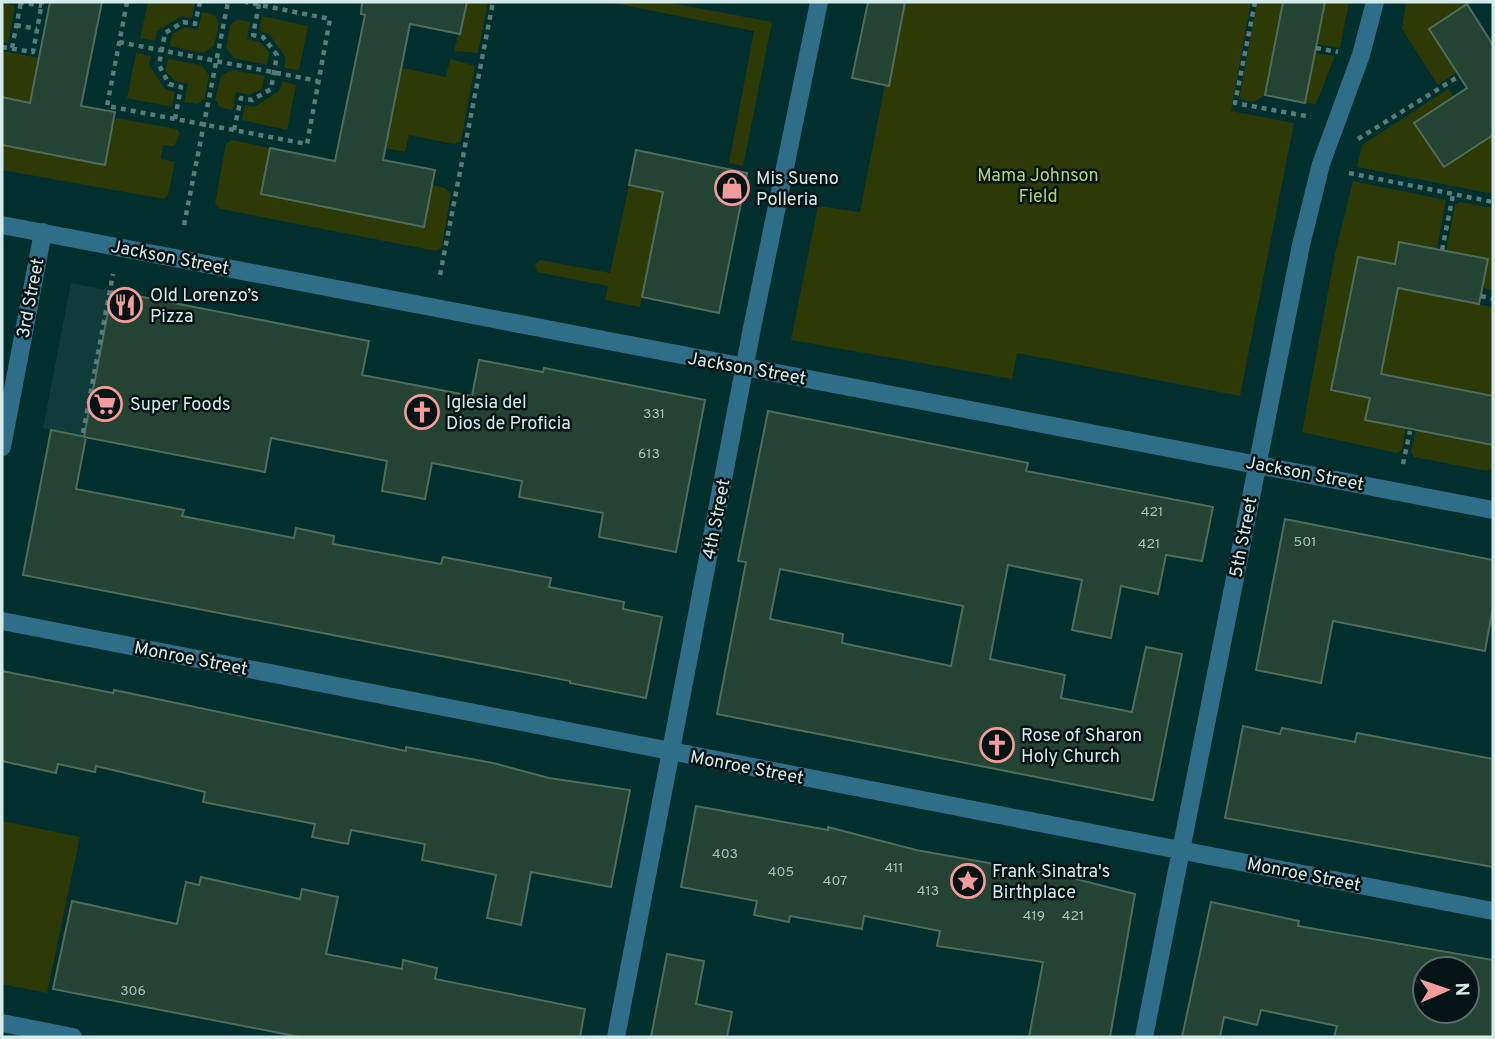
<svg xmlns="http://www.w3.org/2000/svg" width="1495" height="1039" font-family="Overpass,sans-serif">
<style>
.built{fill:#113b3a}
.green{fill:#2d3a06}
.building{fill:#254332;stroke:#4d6c59;stroke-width:2;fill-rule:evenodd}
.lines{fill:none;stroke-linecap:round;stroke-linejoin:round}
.path{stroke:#577b7a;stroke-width:4.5;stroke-dasharray:5 5;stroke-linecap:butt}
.minor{stroke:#2f6e88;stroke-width:18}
.labels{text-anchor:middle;stroke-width:5;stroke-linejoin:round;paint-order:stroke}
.number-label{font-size:14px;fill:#a9c1bc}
.park-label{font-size:18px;fill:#b4d368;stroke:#041414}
.poi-label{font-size:18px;fill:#d5ebea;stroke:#041414;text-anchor:start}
.street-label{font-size:18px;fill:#d5ebea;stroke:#041414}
</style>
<rect width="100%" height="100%" fill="#012f2e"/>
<path class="built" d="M71,283L293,327L265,472L43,428Z"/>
<path class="green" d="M148,2H195L192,18L182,16L157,31L155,41L140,38Z
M467,2H488L478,53L454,51Z
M608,2H666L772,22L743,166L729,163L754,31Z
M901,2H1251L1231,111L1294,123L1240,396L1017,353L1012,379L791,340L818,206L860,212Z
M1257,2H1283L1265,95L1254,102L1239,99Z
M1325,2H1349L1340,48L1316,44Z
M1406,2L1467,4L1429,29L1457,72L1438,85L1402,29Z
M2,3L15,6L8,43L2,42Z
M202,12L215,15L219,23L214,46L203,53L170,46L172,34L185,27L198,30Z
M262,16L308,26L299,70L284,68L286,58L269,34L259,31Z
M238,19L250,22L247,39L260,42L269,52L267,65L234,58L226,48L230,25Z
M2,51L39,58L30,103L2,97Z
M136,53L151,56L149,65L165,89L175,92L172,107L127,98Z
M1315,53L1335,56L1316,104L1305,103Z
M168,59L201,65L209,75L205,98L198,104L184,102L188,84L175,81L165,71Z
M450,59L475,66L461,141L454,144L409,135L405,152L385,148L402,68L446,77Z
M232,70L265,76L262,89L249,95L236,92L233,110L220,107L215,99L221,76Z
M282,81L296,85L287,130L242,120L245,105L254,107L279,91Z
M1448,89L1455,97L1415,123L1443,167L1493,135V194L1357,167L1362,145Z
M116,118L177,129L180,134L174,146L163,145L161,159L175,162L168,195L164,199L2,170V145L104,165Z
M232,140L270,148L262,194L424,226L432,185L445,188L451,193L442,247L436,251L221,209L215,204L226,144Z
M1353,181L1446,200L1437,249L1399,242L1395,264L1358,257L1331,390L1370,398L1366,419L1406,428L1402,450L1396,453L1302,432L1335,254Z
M629,185L663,192L640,307L605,300L608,286L537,272L535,264L540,260L610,273Z
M1460,202L1493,208V290L1483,288L1488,259L1446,251L1455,205Z
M1398,288L1493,307V396L1381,374Z
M1416,430L1493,445V468L1487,471L1414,457L1411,451Z
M2,821L80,837L47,993L2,984Z"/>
<path class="building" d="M50,2H102L81,106L115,112L105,165L2,145V97L30,103Z
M362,2H467L460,34L410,24L383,160L435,170L424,227L261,194L270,148L335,161L365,15L361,14Z
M868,2H905L889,86L852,78Z
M1283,2H1325L1305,103L1265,95Z
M1467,4L1493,45V135L1444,167L1414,123L1467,88L1429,29Z
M636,150L747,173L719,313L642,297L663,192L629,185Z
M1399,242L1488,259L1479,304L1398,288L1381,374L1493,396V445L1365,420L1370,398L1331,390L1358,257L1395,264Z
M112,291L369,341L362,375L472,396L479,360L543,372L544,368L705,400L676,552L599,537L603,513L519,497L522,481L432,463L425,499L382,491L387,461L271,438L265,472L84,437Z
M768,411L1028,463L1026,471L1213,507L1202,561L1166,555L1158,594L1121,586L1111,638L1072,630L1082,580L1008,565L990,659L1065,675L1061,698L1132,712L1146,647L1182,654L1153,800L717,714L746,562L738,561ZM780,569L963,606L951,666L842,643L843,634L770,619Z
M51,430L86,437L76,489L184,510L182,516L294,538L296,528L334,536L333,544L441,564L443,557L551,578L549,587L624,602L623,609L662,617L646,698L570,683V681L23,575Z
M1285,519L1493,560V607L1485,651L1333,621L1321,683L1256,670Z
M2,671L113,693L114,690L406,751V747L493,763L549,778L630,790L611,887L531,872L521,925L487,918L496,875L422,860L425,844L351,830L348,844L312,837L315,824L203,802L205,792L96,766L95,772L58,764L56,773L2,761Z
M1243,726L1280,734L1282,728L1355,742L1357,733L1493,759V867L1225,818Z
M696,806L828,830V827L916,850L1072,878L1135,894L1110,1037H1029L1043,962L937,946L940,931L864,916L862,929L790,916L789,922L754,915L757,901L681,887Z
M201,877L300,899L302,889L338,897L326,954L402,969L403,960L437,968L435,979L585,1009L580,1037H300L53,989L72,901L177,924L186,882L199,885Z
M1211,902L1299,921L1298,926L1493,960V1037H1334L1337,1026L1261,1010L1257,1025L1224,1017L1220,1037H1182ZM1425,969H1467V1011H1425Z
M667,954L704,961L696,1004L732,1012L727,1037H651Z"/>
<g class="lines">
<path class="path" d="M19,2L42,6
M127,2L107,106L307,144L330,19L245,2
M1255,2L1235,103L1311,117
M16,25L37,29
M119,42L318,81
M2,47L33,52L42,2
M12,48L21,2
M1316,48L1338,52
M175,119L181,87L169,84L159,65L165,33L183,22L195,24L200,2
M234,130L241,98L252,100L271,89L277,55L263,37L253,35L259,4
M1358,139L1456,78
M1349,173L1493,202
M184,225L228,2
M1442,250L1453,195
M440,275L493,2
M1481,296L1493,299
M83,433L113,274
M1403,464L1410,431"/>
<path class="minor" d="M2,225L1493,510
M2,447L43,232
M2,621L1493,911
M2,1023L73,1037
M616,1037L752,328L819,2
M1144,1037L1301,245L1321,164L1361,55L1375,2"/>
</g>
<defs>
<g id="shop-ring" transform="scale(1.75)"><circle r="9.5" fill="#041414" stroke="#f59b9d" stroke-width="1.5"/><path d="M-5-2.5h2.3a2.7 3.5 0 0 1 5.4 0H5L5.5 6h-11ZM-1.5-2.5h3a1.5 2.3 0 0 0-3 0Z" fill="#f59b9d"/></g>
<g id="restaurant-ring" transform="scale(1.75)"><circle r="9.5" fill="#041414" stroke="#f59b9d" stroke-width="1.5"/><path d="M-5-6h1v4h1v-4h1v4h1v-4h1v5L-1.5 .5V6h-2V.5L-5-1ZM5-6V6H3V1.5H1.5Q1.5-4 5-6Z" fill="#f59b9d"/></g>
<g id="supermarket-ring" transform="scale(1.75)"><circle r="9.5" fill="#041414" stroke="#f59b9d" stroke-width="1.5"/><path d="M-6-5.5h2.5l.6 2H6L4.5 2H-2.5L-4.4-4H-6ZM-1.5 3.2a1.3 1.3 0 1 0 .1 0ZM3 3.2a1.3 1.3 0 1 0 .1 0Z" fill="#f59b9d"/></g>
<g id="church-ring" transform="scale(1.75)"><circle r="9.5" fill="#041414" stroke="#f59b9d" stroke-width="1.5"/><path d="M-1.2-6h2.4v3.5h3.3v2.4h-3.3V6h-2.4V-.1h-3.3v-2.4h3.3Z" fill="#f59b9d"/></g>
<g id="sight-ring" transform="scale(1.75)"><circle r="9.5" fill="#041414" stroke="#f59b9d" stroke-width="1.5"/><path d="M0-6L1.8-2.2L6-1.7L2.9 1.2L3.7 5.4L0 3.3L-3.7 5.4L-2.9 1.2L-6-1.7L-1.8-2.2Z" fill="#f59b9d"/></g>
</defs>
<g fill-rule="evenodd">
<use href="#shop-ring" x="732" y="188"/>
<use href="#restaurant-ring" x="125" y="305"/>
<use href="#supermarket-ring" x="105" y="404"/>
<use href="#church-ring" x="422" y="412"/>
<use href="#church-ring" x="997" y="745"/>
<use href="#sight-ring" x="968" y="881"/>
</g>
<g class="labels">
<g class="number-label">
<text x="654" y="418">331</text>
<text x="649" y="458">613</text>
<text x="1152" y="516">421</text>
<text x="1305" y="546">501</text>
<text x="1149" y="548">421</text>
<text x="725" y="858">403</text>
<text x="894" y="872">411</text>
<text x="781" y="876">405</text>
<text x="835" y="885">407</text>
<text x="928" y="895">413</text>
<text x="1034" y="920">419</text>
<text x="1073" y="920">421</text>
<text x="133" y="995">306</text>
</g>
<g class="park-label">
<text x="1038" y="181">Mama Johnson<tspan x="1038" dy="21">Field</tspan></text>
</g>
<g class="poi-label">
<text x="756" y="184">Mis Sueno<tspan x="756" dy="21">Polleria</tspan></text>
<text x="150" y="301">Old Lorenzo’s<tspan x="150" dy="21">Pizza</tspan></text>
<text x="446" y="408">Iglesia del<tspan x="446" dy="21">Dios de Proficia</tspan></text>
<text x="130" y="410">Super Foods</text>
<text x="1021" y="741">Rose of Sharon<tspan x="1021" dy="21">Holy Church</tspan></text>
<text x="992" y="877">Frank Sinatra's<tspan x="992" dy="21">Birthplace</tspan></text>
</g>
<g class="street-label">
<text transform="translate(170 257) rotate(11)" y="6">Jackson Street</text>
<text transform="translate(30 298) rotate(-79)" y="6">3rd Street</text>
<text transform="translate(747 368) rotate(10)" y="6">Jackson Street</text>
<text transform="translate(1305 473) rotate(11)" y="6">Jackson Street</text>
<text transform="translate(716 519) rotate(-79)" y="6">4th Street</text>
<text transform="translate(1243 537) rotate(-79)" y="6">5th Street</text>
<text transform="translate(191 658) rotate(11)" y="6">Monroe Street</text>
<text transform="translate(747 767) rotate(11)" y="6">Monroe Street</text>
<text transform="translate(1304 874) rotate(11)" y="6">Monroe Street</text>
</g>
</g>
<rect width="1495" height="1039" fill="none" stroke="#d5ebea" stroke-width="7"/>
<g transform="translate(1446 990) rotate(88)"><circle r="33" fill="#041414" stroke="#586a6a" stroke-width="2"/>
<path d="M0-5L12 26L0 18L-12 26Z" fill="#f59b9d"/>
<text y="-10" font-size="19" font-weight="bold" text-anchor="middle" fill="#d5ebea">N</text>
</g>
</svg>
